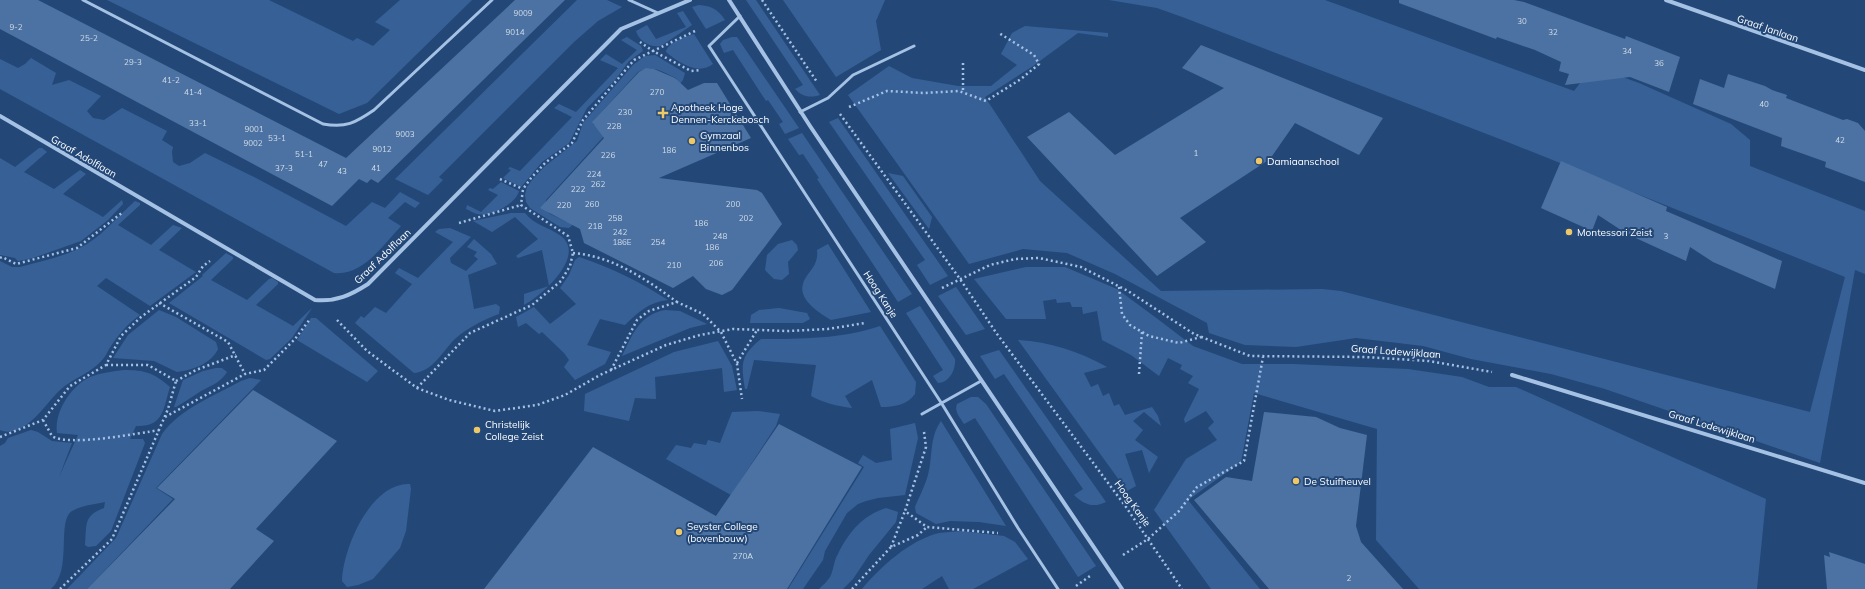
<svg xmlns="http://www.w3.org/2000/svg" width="1865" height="589" font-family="Mulish,sans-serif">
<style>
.green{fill:#376196}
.building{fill:#4b72a2}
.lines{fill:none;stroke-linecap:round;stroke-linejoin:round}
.path{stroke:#a5c1e4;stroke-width:2.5;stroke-dasharray:2 3;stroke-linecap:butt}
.lane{stroke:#a5c1e4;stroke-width:3}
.street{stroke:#a5c1e4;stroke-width:4}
.poi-dot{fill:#eec868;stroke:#234878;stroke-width:1.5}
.labels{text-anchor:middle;stroke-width:4;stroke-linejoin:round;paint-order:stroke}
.number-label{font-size:8px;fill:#d2dce8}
.street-label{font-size:10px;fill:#fff;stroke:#234878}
.poi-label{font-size:10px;fill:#fff;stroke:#234878;text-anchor:start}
</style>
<rect width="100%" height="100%" fill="#234878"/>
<path class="green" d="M107,0H269L353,41L357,38L373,46L390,30L375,22L400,0H472L367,103L339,114Z
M577,0H607L622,7L598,21L574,42L439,177L443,180L428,195L395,179Z
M746,0H756L820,95C809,98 803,97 795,89L803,85Z
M783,0H885L876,21L881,50L836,77Z
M1109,0H1325L1574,91L1590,70H1603L1639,83L1731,124L1750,140V166L1865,211V274L1855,270L1820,463L1605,389L1551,374L1471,359L1423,346L1356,338L1296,347L1245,345L1209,333L1207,323L1115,274L1067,253L1023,249L969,264L848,95L889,66L912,78L958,86H991L1017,65L1001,54L1012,33L1025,26L1108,33V37L1078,33L1033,66L985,97L1040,181L1161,291L1322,289L1341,291L1810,412L1845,277L1505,141L1185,18L1157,8Z
M699,5C711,6 718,9 725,20L706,29L692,7Z
M683,11L692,25L661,46C650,48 639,41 636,31L647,25L656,39L686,27L677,13Z
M694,34L713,64C698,76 678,62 666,52C667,43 686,36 694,34Z
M627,37L641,46L643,51L629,61L615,80L587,108L569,143L542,162L521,187L503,178L511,170L508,169L510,167L520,171L572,117L554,108L559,104L576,112L618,68L600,60L606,54L622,64L637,50L621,40Z
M732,37H737L799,128L785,134L779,124L783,122L768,100L766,101L733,50L724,53L720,44L723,40Z
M655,55L685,73L683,80L679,85L676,78C663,72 652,64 638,72L594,120L593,124L605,131V135L546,200L545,208L550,214L567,222L578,220L569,228L560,227L530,208L526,202L525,195L527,187L533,179L544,167L577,141L583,123L633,65L645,56Z
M31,58L56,73L52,85L69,80L101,96L87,111L93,118L104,120L122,108L167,131L162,140L173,147L172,152L173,162L179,166L190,163L205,153L256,178L346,226L372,202L385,208L400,192L420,203L415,208L405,202L388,218L401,226C383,245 363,276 334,273L0,89V59L18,68L25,64Z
M838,118L948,276L930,285L917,265L925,260L829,122Z
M802,133L912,294L898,302L817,179L819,178L803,154L799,155L788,139Z
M39,148H42L47,152L24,172L54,189L80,170L86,174L63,194L103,217L122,200L123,204L108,220L81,241L33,258L18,261L15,258L0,255V158L15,167Z
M888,173L903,176L932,217L929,229Z
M501,182L519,191C516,204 490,217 477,214C473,213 469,210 466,209L467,205L481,212L498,195L488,190L490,188L493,189Z
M135,201L140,203V205L118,225L151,245L173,225L182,228L159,250L196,272L150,306L106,278L97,286L140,315C127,324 118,335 109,349C107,352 106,356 103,359C92,373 73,378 60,390C46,403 24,440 0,430V261L12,267H20C42,261 68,256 87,244C106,232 119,215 135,201Z
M511,213H525C534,225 549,227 561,236C587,256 541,296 524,305V294L549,286L542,250L518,258L516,256L538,239L515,217L492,232L473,221Z
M450,228L471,237L450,258L451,263L466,271L478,259L474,256L477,252L467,247L474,239L491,254L497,264L468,275L474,309L496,304L500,307L499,314C483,320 469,327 456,338C443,350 434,371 414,373L355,323L361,316L364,318L375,307L386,313L412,284L395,273L399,268L418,278L453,242L435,232L439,229Z
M792,240L797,245L798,250L788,262L789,274L782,280L774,279L765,270L767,255L778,244Z
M828,244L871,312L831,320C820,313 798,300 803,284C807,271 819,267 817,250Z
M226,253L233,257V259L211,280L247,300L269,279L272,278L278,282V284L256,305L293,326L312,308L292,338L270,359L266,360L169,303L203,276L202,275Z
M579,257C610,267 640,282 668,300C649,302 638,312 625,325L600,319L587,345L611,352L605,364L575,380L564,367L569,360L564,353L542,332L539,334L526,323L518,327L516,317L534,307L550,324L576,304L560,288L569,275L575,260Z
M1026,267H1065L1117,289L1159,320L1193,346L1242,364H1293L1408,369L1462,377L1489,387H1516L1766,499L1757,589H1419L1376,540L1377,429L1254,393L1241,462L1188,500L1260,589H1211L1154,510L1186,459L1217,440L1208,428L1214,422L1206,411L1185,423L1184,419L1199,389L1188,383L1193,376L1180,369L1182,365L1168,358L1159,376L1131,355L1102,340L1097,311L1083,314L1082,307H1072L1070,302L1057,303L1056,299L1043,301L1046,319H1006L974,279Z
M956,287L985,329L966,335L938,296Z
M920,306L955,359C956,370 949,383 938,383L933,376L943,370L906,313Z
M779,308L807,313L810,319L803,323H750L751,315L759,310Z
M159,310L176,317L216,342L218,349C211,364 192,370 177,372L154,361L113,358L128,335Z
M665,310L680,311L707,324L690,328L622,356C633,334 639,315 665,310Z
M311,318H316L378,371L367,382L297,340Z
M880,326L916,382L915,394C907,405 894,407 881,407L872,380L845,396L852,408C837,406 824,403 811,396L816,365L754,360L747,389H745C741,364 740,356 761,339C801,339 842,339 880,326Z
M1018,340C1050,342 1078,351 1107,367L1084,373L1091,387L1098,384L1103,396L1109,393L1114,406L1119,404L1125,415L1152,407L1158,416L1161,426L1144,412L1133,421L1143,430L1135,440L1158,457L1149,473L1142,450L1125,454L1136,486L1127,491Z
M718,341L732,366L737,390L724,392L722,368L655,377L656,399L635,398L629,421L584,411L585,394L674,352Z
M999,350L1106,502C1094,508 1084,505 1074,495L1083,489L1004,374L995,379L980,356Z
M216,368H222L227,372C220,383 212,385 201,391C193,396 185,402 176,407H174L183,380L203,371Z
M124,370C145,370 154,373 170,387C163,409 164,427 136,426L130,439H143L145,443L111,531L96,546L88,547L85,545C87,524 83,516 104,508L105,502C95,504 80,506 72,511C56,521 73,570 51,589H0V446L5,443L8,438L31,430L38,432L52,441L72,443L59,477L78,435L57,433C54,412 71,386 90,377C101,373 113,371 124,370Z
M250,378L261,380L156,488L173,499L87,589H67L116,538L162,434C181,408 214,396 241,381Z
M971,397H978L986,404L1096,566L1078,577L975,418L964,424C960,417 954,412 957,404Z
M758,411L780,414L776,426L731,495L666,459L676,445L691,448L694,443L706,445L708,440L720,443L732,412Z
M941,421L1006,526L979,522L950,521L936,524L916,513L915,507C919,497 925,486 928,475C933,457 929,438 941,421Z
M915,423L918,438L905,495L878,498L866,501L858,504L847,513L825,551L823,560L803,589H788L864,467L858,463L863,455L876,463L892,460L890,429Z
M410,484L411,489L406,531L400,548L373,579L358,585L347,587L342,581C343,548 371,482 410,484Z
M886,508L898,512L896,522L869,555L853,579L843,589H819C823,585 829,580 831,575C834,568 834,560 838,554C848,533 863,515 886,508Z
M961,531L1004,536L1015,542L1028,559L973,589H949L942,576L922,589H862C880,567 910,540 939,533C946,532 954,532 961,531Z"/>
<path class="building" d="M0,0H38L346,158L515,0H565L378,183L371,179L367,183L359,179L332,206L0,29Z
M1399,0H1514L1524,2L1625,39L1626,36L1680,57L1669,92L1630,77L1565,85L1569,74L1559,71L1561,62L1535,50L1497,37L1496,39L1399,3Z
M1201,45L1383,118L1359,155L1295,123L1270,159L1180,218L1206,242L1157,276L1027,137L1069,112L1115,155L1224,88L1182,68Z
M646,68L654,69L675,78L688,90L704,83H717L751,138L659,178L757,190L762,193L782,224L732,290L722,295L706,289L693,276L673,288L584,243L580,229L540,208L604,138L592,122L639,72Z
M1728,74L1765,86L1772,90L1787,95L1786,98L1843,120L1847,119L1858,123L1865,131V182L1825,167L1826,162L1781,146L1782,138L1693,104L1700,79L1724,88Z
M1561,161L1667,207L1666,211L1782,261L1775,289L1713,262L1690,247L1686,261L1627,234L1598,215L1592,231L1541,208Z
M253,390L337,441L256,529L274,541L230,589H87L175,499L157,488Z
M1264,412L1316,417L1340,428L1367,435L1356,526L1361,542L1403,589H1269L1194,500L1226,477L1252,481Z
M779,424L862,467L787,589H484L593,447L716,516Z
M1829,552L1865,564V589H1827L1824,555L1830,557Z"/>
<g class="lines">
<path class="path" d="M762,0L817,82
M695,31L653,51L691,71L700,70
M963,63V91
M849,107L887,91L924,93L959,91L986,101L1021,79L1039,64L1034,55L999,33
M840,114L960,279L997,334L1126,507L1182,589
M500,179L523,189
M459,223L521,205
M573,253C612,256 646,279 677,302
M0,258L2,257L16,264L77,248L123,212
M1119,287L1122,314L1130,325L1149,336L1179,343L1201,337
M942,288L990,265L1015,259L1039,258L1081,267L1128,291L1194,334L1250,356L1365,357L1429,361L1492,372
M159,303L228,342L245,374
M337,320L367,351L417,388L449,400L495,411L537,405L565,395L600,375L666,345L700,335L733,329L787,331L828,329L865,323
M737,363L757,330
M611,370L637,320L649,311L677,302L703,314L721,332L737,364L742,399
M1139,374L1142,332
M176,381L196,370L236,355
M417,388L470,333L532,305L561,281L570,266L573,253L568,236L521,205L523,189L531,178L546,162L572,143L583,120L634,60L653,51L640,42
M165,417L245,374L264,370L295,339L310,319
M43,420L52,436C69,447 139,433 160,430
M924,432L926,447L905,511L927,527L998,533
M0,437L43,420L70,386L106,365L121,336L141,317L196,277L203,266L210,261
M891,547L905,511
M1123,555L1148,539L1179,511L1197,487L1244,461L1263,357
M1076,586L1090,576
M60,589L112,539L168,409L176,381L148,365H106
M852,589L891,547L918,535L927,527"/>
<path class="lane" d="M83,0L323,124C346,128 355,123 374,110L492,0
M629,0L658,13
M740,16L709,46L942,404L1018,528L1058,589
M800,112L828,98L853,75L914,46
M922,414L981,381"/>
<path class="street" d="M729,0L810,126L1122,589
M1666,0L1865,70
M0,116L315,300C336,302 351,295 368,284L621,29L690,0
M1512,375L1865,483"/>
</g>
<g class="poi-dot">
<path d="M661 107h4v4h4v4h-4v4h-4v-4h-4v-4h4z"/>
<circle cx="692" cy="141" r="4"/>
<circle cx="1259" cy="161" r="4"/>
<circle cx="1569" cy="232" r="4"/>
<circle cx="477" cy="430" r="4"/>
<circle cx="1296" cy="481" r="4"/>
<circle cx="679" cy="532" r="4"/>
</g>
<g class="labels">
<g class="number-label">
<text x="523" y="16">9009</text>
<text x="1522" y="24">30</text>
<text x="16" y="30">9-2</text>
<text x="515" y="35">9014</text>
<text x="1553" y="35">32</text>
<text x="89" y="41">25-2</text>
<text x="1627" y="54">34</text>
<text x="133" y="65">29-3</text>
<text x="1659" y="66">36</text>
<text x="171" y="83">41-2</text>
<text x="193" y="95">41-4</text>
<text x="657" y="95">270</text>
<text x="1764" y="107">40</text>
<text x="625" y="115">230</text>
<text x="198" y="126">33-1</text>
<text x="614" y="129">228</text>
<text x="254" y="132">9001</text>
<text x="405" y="137">9003</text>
<text x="277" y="141">53-1</text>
<text x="1840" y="143">42</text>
<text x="253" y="146">9002</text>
<text x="382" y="152">9012</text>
<text x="669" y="153">186</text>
<text x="1196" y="156">1</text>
<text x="304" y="157">51-1</text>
<text x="608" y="158">226</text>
<text x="323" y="167">47</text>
<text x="284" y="171">37-3</text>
<text x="376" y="171">41</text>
<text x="342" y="174">43</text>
<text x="594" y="177">224</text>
<text x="598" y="187">262</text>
<text x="578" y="192">222</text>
<text x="592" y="207">260</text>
<text x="733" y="207">200</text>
<text x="564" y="208">220</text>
<text x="615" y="221">258</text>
<text x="746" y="221">202</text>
<text x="701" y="226">186</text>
<text x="595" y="229">218</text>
<text x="620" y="235">242</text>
<text x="720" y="239">248</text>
<text x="1666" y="239">3</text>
<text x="622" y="245">186E</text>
<text x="658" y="245">254</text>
<text x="712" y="250">186</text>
<text x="716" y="266">206</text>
<text x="674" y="268">210</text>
<text x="743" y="559">270A</text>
<text x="1349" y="581">2</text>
</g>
<g class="street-label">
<text transform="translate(1768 28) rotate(19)" y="4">Graaf Janlaan</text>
<text transform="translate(84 156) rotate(30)" y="4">Graaf Adolflaan</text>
<text transform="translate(382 256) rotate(-44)" y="4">Graaf Adolflaan</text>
<text transform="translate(881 294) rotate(57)" y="4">Hoog Kanje</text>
<text transform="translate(1396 351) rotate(4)" y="4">Graaf Lodewijklaan</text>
<text transform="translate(1712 426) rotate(17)" y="4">Graaf Lodewijklaan</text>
<text transform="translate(1133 503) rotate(54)" y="4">Hoog Kanje</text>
</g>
<g class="poi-label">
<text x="671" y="111">Apotheek Hoge<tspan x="671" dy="12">Dennen-Kerckebosch</tspan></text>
<text x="700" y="139">Gymzaal<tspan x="700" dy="12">Binnenbos</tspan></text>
<text x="1267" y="165">Damiaanschool</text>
<text x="1577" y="236">Montessori Zeist</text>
<text x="485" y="428">Christelijk<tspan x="485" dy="12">College Zeist</tspan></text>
<text x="1304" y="485">De Stuifheuvel</text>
<text x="687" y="530">Seyster College<tspan x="687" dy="12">(bovenbouw)</tspan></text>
</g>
</g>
</svg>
